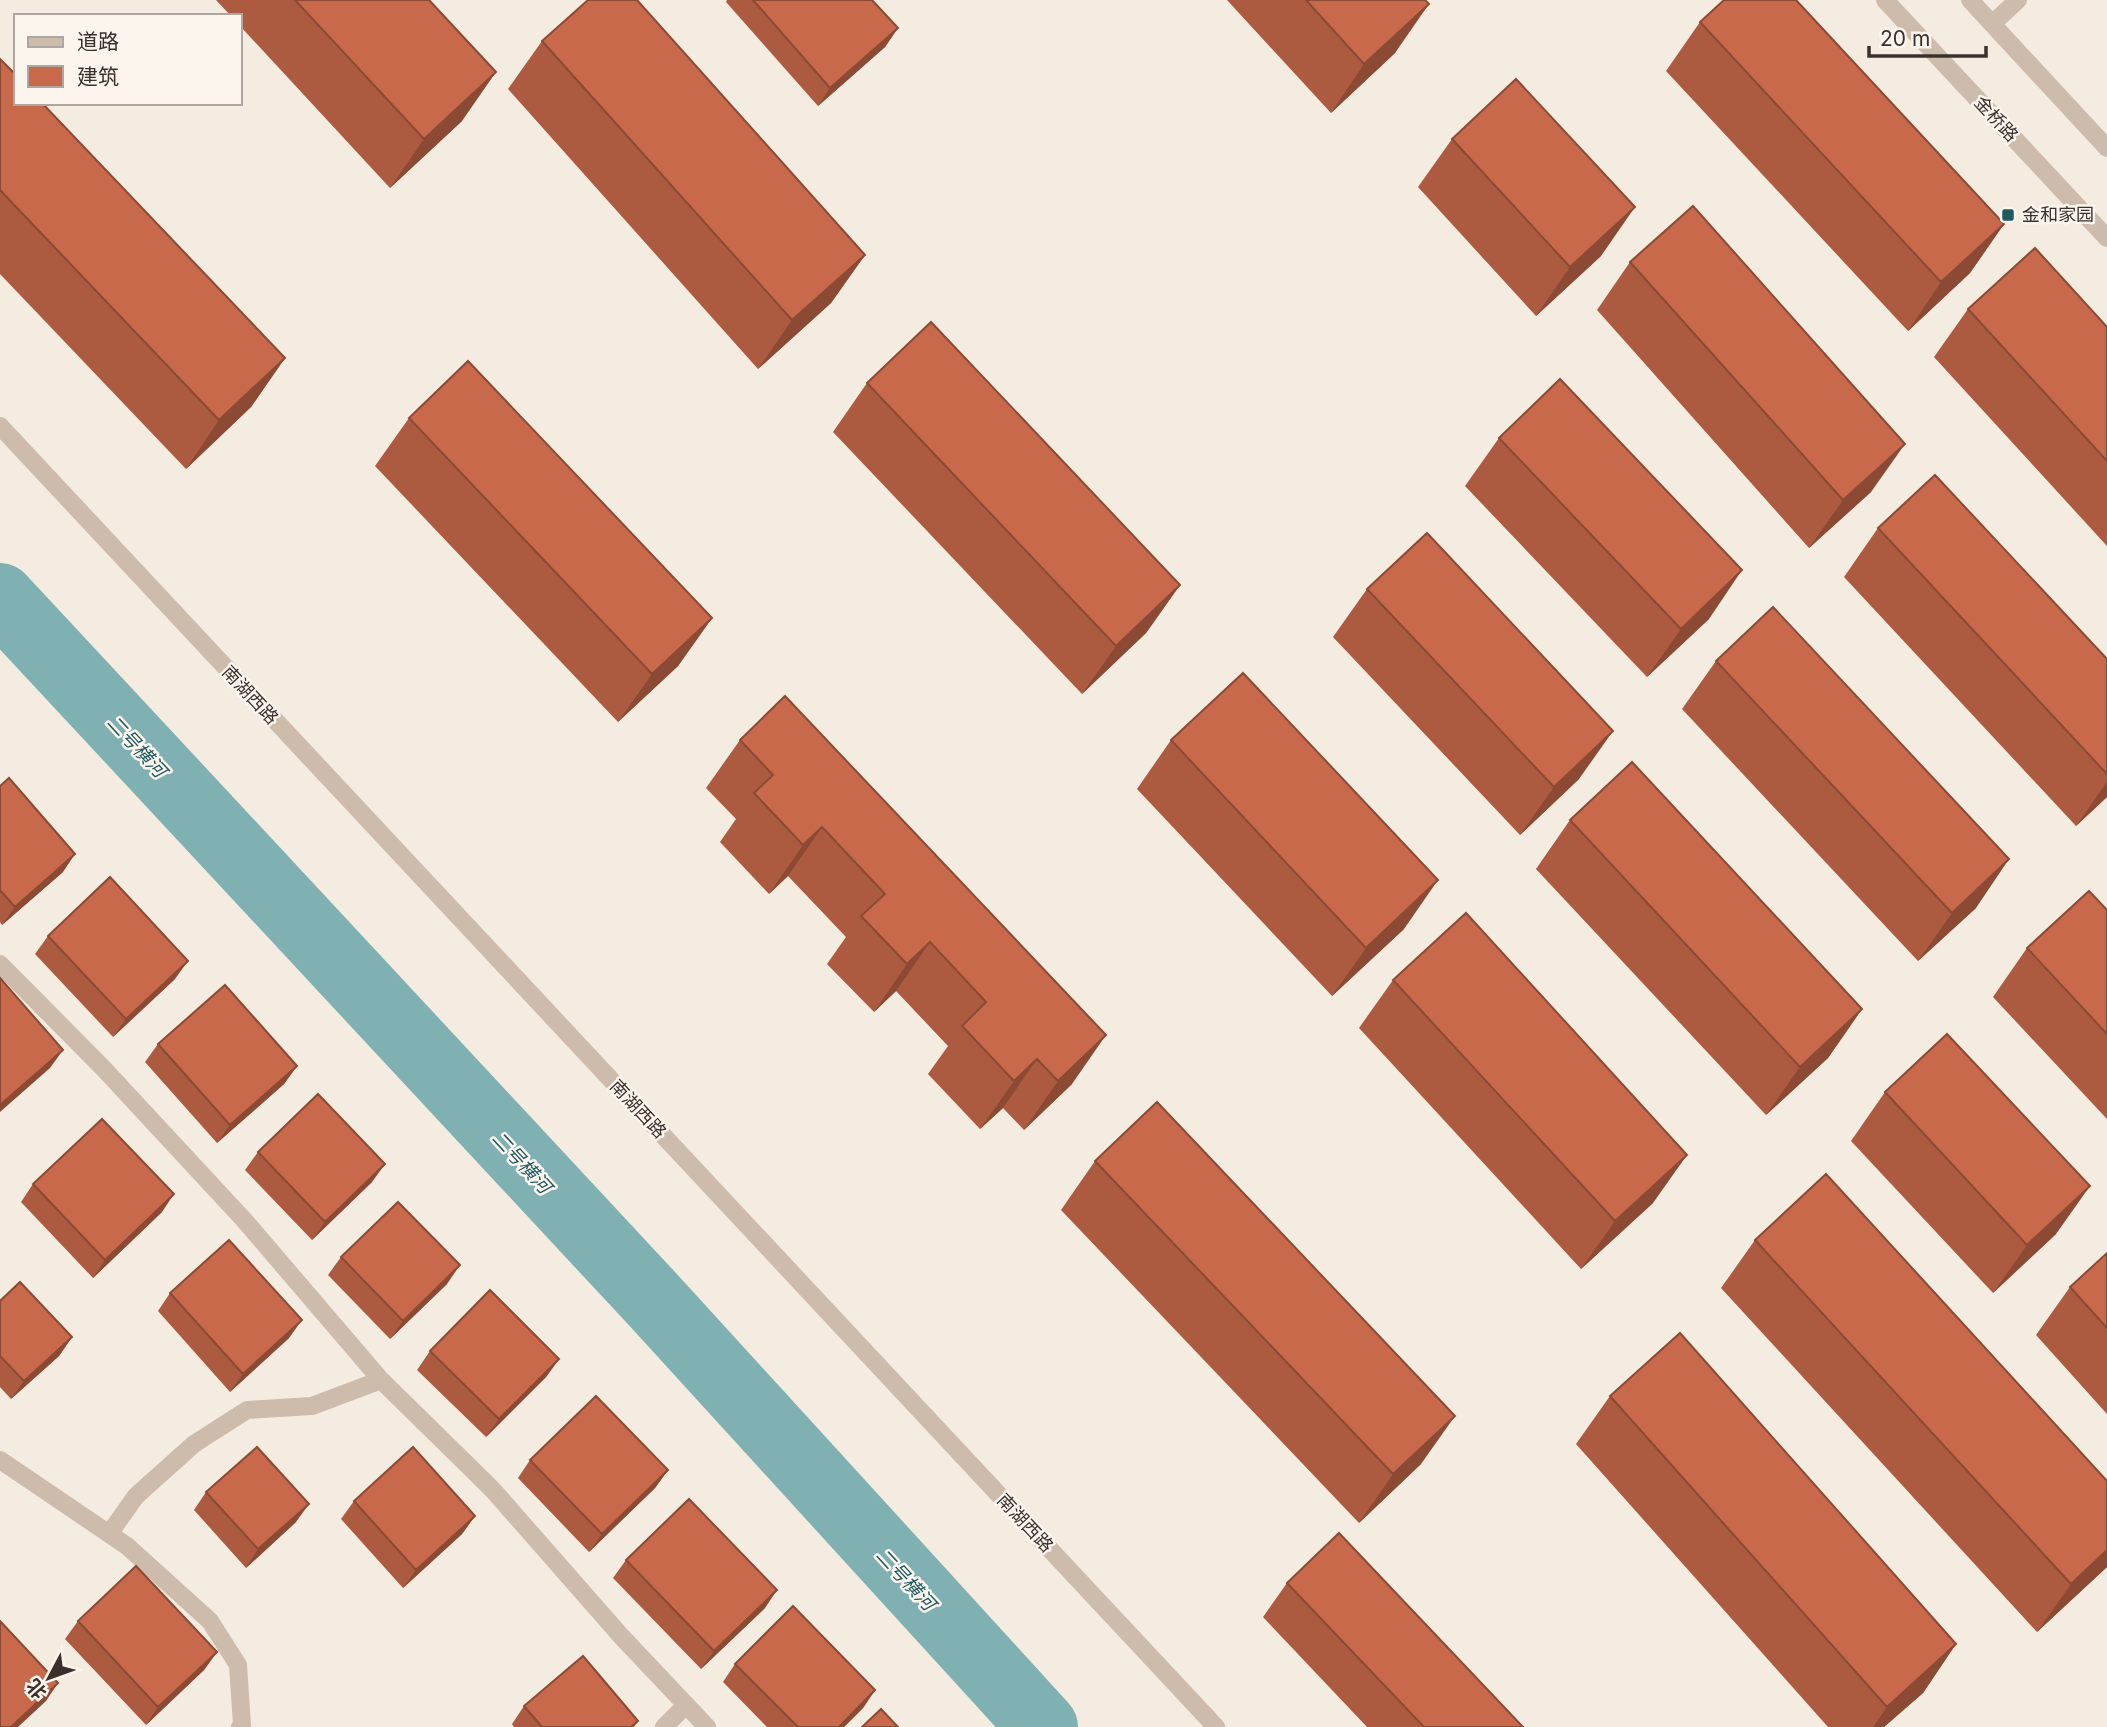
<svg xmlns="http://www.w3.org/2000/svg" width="2107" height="1727" font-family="Inter,'Noto Sans SC',sans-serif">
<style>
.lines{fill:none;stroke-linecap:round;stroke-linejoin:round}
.river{stroke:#7fb0b2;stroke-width:70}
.minor{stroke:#cdbbac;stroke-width:18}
.wall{fill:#ac5a40}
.shaded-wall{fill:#8c4a34}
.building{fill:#c8694b;stroke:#8c4a34;stroke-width:2}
.poi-dot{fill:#1f5a5e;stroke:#fbf5ee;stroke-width:2.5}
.labels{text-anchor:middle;stroke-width:5;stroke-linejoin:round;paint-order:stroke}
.street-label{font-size:18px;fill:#3b302b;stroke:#fbf5ee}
.poi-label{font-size:18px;fill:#3b302b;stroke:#fbf5ee;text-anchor:start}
.water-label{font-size:19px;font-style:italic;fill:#1f5a5e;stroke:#fbf5ee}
</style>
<rect width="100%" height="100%" fill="#f4ebe1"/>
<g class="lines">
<path class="river" d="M0,598L656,1303L1043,1727"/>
<path class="minor" d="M1885,0L2107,238
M1970,0L2107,148
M1992,24L2018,0
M0,426L1216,1727
M0,964L104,1069L245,1221L381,1380L312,1406L247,1410L194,1444L136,1496L109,1534
M381,1380L492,1489L621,1636L707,1727
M0,1460L127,1546L210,1621L238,1665L242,1725L240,1727
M664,1727L686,1705"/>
</g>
<path class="wall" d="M216,0H429L462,121L390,188L240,26V16H231Z
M727,0H872L898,28L885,47L818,106L726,2Z
M1227,0H1425L1395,53L1331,113Z
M1700,22L2004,224L1970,273L1908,331L1666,71Z
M542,41L865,255L831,303L758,369L508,89Z
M0,59L285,358L251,407L186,469L0,274Z
M1452,139L1601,256L1536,316L1418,187Z
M1630,262L1871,492L1809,548L1597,310Z
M1968,309L2107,327V546L1934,357Z
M867,383L1180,585L1146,633L1082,694L833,432Z
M409,418L712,618L678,666L618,722L375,466Z
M1499,438L1709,619L1647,677L1465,486Z
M1878,528L2107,659V797L2076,826L1844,577Z
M1367,589L1579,779L1520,835L1333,637Z
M1716,661L1976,908L1918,961L1682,709Z
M740,740L1072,1084L1024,1130L1003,1108L980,1129L928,1074L948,1046L896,991L874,1012L827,964L846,937L788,876L769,894L720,842L736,819L706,788Z
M1171,740L1404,929L1332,996L1137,789Z
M0,786L63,872L2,925L0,922Z
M1570,820L1862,1009L1828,1058L1766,1115L1536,869Z
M2107,910V1119L1993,997L2027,948Z
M48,936L175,979L113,1037L35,954Z
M1393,980L1653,1203L1581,1269L1359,1028Z
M158,1044L297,1066L284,1084L217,1143L145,1062Z
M1885,1092L2056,1234L1993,1293L1851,1141Z
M258,1152L372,1182L312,1240L245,1170Z
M1095,1161L1421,1464L1359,1523L1061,1210Z
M33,1184L162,1212L93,1278L21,1202Z
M1755,1240L2107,1481V1567L2037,1632L1721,1288Z
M2107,1253V1414L2036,1335L2070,1287Z
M341,1257L447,1284L390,1339L328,1275Z
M170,1293L289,1338L230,1392L158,1311Z
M0,1301L72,1337L59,1356L11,1399L0,1387Z
M430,1351L559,1359L546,1377L486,1437L417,1370Z
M1610,1396L1956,1644L1923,1693L1884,1727H1828L1576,1444Z
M530,1460L668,1470L655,1488L589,1552L518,1478Z
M206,1492L296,1522L246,1568L194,1510Z
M354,1501L475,1516L462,1534L403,1588L341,1519Z
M626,1560L765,1608L701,1669L613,1578Z
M1287,1583L1523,1727H1367L1263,1617Z
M78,1621L217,1652L204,1670L146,1725L65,1639Z
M735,1664L875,1690L863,1708L844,1727H767L723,1682Z
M524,1706L638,1721L634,1727H514L512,1724Z"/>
<path class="shaded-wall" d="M1429,4L1395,53L1331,113L1364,64Z
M898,28L885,47L818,106L830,88Z
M496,72L462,121L390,188L424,139Z
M1635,207L1601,256L1536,316L1570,267Z
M2004,224L1970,273L1908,331L1941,282Z
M865,255L831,303L758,369L792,320Z
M285,358L251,407L186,469L219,420Z
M1905,444L1871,492L1809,548L1843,500Z
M1742,570L1709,619L1647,677L1681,629Z
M1180,585L1146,633L1082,694L1116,646Z
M712,618L678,666L618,722L652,674Z
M1613,731L1579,779L1520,835L1554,787Z
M2107,782V797L2076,826Z
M822,827L788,876L769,894L803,845Z
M75,854L63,872L2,925L15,907Z
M2009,859L1976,908L1918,961L1952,913Z
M1438,880L1404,929L1332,996L1366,948Z
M930,942L896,991L874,1012L907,964Z
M188,961L175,979L113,1037L126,1019Z
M1862,1009L1828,1058L1766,1115L1800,1067Z
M1106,1035L1072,1084L1024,1130L1058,1081Z
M63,1050L50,1068L0,1112V1105Z
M1037,1059L1003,1108L980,1129L1014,1081Z
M297,1066L284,1084L217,1143L230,1125Z
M1687,1155L1653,1203L1581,1269L1615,1221Z
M385,1164L372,1182L312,1240L325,1222Z
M2090,1186L2056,1234L1993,1293L2027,1245Z
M174,1194L162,1212L93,1278L105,1260Z
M460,1265L447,1284L390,1339L403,1321Z
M302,1320L289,1338L230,1392L243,1374Z
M72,1337L59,1356L11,1399L24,1381Z
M559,1359L546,1377L486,1437L499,1419Z
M1455,1416L1421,1464L1359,1523L1393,1474Z
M668,1470L655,1488L589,1552L602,1534Z
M309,1504L296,1522L246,1568L258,1549Z
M475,1516L462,1534L403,1588L416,1570Z
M2107,1550V1567L2037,1632L2071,1584Z
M777,1590L765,1608L701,1669L714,1651Z
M1956,1644L1923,1693L1884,1727H1873L1887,1707Z
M217,1652L204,1670L146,1725L158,1707Z
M58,1683L46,1701L18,1727H11Z
M875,1690L863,1708L844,1727H839Z"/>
<path class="building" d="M295,0H429L496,72L424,139Z
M588,0H637L865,255L792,320L542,41Z
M753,0H872L898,28L830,88Z
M1306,0H1425L1429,4L1364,64Z
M1724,0H1796L2004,224L1941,282L1700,22Z
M0,59L16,75V103H42L285,358L219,420L0,190Z
M1516,79L1635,207L1570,267L1452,139Z
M1693,206L1905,444L1843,500L1630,262Z
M2035,248L2107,327V461L1968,309Z
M931,322L1180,585L1116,646L867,383Z
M468,361L712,618L652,674L409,418Z
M1560,379L1742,570L1681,629L1499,438Z
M1935,475L2107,659V774L1878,528Z
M1427,533L1613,731L1554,787L1367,589Z
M1773,607L2009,859L1952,913L1716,661Z
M1243,673L1438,880L1366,948L1171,740Z
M785,696L1106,1035L1058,1081L1037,1059L1014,1081L962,1026L986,1002L930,942L907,964L861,916L885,894L822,827L803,845L754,793L773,775L740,740Z
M1632,762L1862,1009L1800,1067L1570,820Z
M9,778L75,854L15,907L0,890V786Z
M110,877L188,961L126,1019L48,936Z
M2089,891L2107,910V1034L2027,948Z
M1466,913L1687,1155L1615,1221L1393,980Z
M0,978L63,1050L0,1105Z
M225,985L297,1066L230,1125L158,1044Z
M1947,1034L2090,1186L2027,1245L1885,1092Z
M318,1094L385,1164L325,1222L258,1152Z
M1157,1102L1455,1416L1393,1474L1095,1161Z
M102,1119L174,1194L105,1260L33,1184Z
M1826,1174L2107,1481V1550L2071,1584L1755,1240Z
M398,1202L460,1265L403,1321L341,1257Z
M229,1240L302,1320L243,1374L170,1293Z
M2107,1253V1328L2070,1287Z
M20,1282L72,1337L24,1381L0,1356V1301Z
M490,1290L559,1359L499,1419L430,1351Z
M1680,1333L1956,1644L1887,1707L1610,1396Z
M596,1396L668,1470L602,1534L530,1460Z
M257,1447L309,1504L258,1549L206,1492Z
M413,1447L475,1516L416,1570L354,1501Z
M689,1499L777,1590L714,1651L626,1560Z
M1339,1533L1523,1727H1424L1287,1583Z
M136,1566L217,1652L158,1707L78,1621Z
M793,1606L875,1690L839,1727H798L735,1664Z
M0,1621L58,1683L11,1727H0Z
M583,1656L638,1721L631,1727H542L524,1706Z
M881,1709L898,1727H862Z"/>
<rect class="poi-dot" x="2001" y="208" width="14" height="14" rx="3.5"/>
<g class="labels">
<g class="street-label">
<text transform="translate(1996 119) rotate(47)" y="6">金桥路</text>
<text transform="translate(250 695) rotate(47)" y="6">南湖西路</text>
<text transform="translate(638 1109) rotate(47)" y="6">南湖西路</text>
<text transform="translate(1025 1523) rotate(47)" y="6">南湖西路</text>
</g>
<g class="poi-label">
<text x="2022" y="221">金和家园</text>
</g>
<g class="water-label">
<text transform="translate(137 746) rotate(47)" y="7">二号横河</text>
<text transform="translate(522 1162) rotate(47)" y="7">二号横河</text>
<text transform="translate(906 1579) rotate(47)" y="7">二号横河</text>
</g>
</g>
<rect x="14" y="14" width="228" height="91" fill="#fbf5ee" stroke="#aea6a0" stroke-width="2"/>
<rect x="28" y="37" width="35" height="10" fill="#cdbbac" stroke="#aea6a0" stroke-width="2"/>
<text x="77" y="49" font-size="21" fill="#3b302b">道路</text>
<rect x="28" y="66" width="35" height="21" fill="#c8694b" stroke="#aea6a0" stroke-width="2"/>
<text x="77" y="84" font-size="21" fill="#3b302b">建筑</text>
<g transform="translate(49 1678) rotate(229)" stroke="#fbf5ee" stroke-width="5" paint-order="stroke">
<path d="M0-5L12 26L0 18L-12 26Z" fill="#3b302b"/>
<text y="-10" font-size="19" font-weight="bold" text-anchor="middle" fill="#3b302b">北</text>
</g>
<path d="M1869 46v10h117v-10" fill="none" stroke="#3b302b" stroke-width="3.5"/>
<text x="1880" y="46" font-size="21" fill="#3b302b" stroke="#fbf5ee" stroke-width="5" paint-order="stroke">20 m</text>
</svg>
